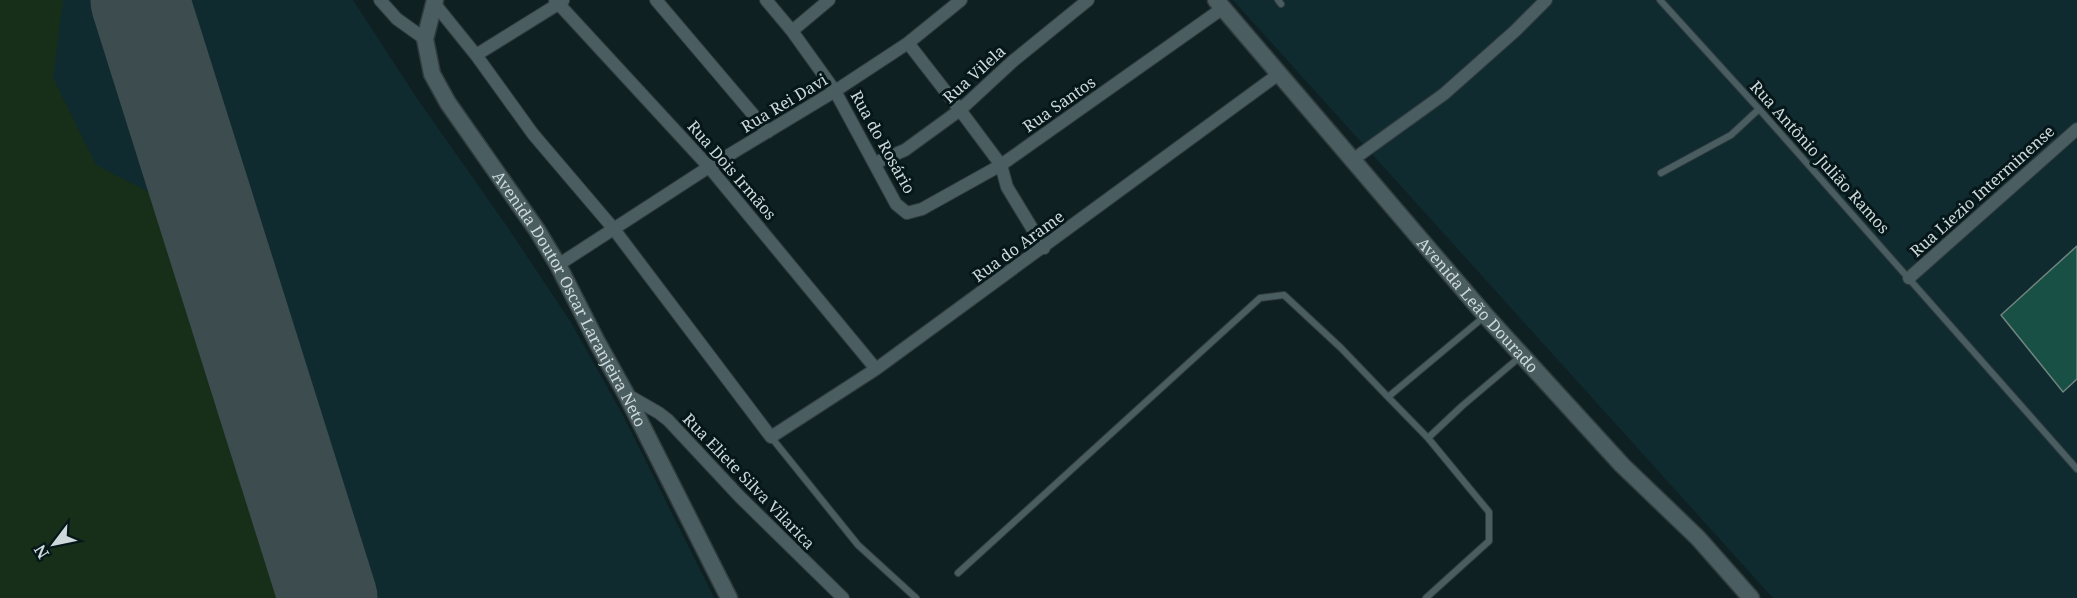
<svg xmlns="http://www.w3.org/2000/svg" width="2077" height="598" font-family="'Noto Serif',serif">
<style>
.built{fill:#102b30}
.green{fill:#172f18}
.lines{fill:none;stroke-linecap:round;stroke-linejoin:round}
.runway{stroke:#3c4c4f;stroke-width:99}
.building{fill:#185045;stroke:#70837e;stroke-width:1.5}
.lane-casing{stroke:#313c3e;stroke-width:8}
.street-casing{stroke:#313c3e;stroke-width:14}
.secondary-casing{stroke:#313c3e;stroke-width:19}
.lane{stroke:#4a5d61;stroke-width:6}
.street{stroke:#4a5d61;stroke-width:12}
.secondary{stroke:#4a5d61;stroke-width:16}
.labels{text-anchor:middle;stroke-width:6;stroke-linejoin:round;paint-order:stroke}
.street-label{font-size:16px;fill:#ced9db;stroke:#06171a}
</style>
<rect width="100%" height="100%" fill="#0f2023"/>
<path class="built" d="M0,0H353L416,97L506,225L570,321L621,412L714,598H0Z
M1233,0H2077V598H1773Z"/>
<path class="green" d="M0,0H63L53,78L96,165L145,190L166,206L289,598H0Z"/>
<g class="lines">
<path class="runway" d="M140,1L328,598"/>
</g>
<path class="building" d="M2077,246V379L2063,392L2001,315Z"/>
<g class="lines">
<g class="lane-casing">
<path id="lane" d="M1278,0L1281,4
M1660,0L1759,109L2077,469
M1661,173L1731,135L1759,109
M1388,397L1428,438
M771,437L858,545L916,598
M958,573L1260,298L1284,295L1341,348L1388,397L1485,316
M1426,598L1489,541V512L1428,438L1462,406L1521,356"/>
</g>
<g class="street-casing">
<path id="street" d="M380,0L397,19L425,39
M555,0L709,167L876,369
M656,0L768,132
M766,0L792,31L835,91L896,204L907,213L922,209L1001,165L1223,8
M434,3L476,55L533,134L613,228L771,437L876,369L1280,73
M792,31L829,0
M908,43L960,110L1001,165L1007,187L1044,248
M476,55L563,1
M1351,161L1444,94L1515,31L1546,0
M875,163L905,150L960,110L1013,61L1088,0
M558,265L709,167L835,91L908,43L961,0
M1909,278L2077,129
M626,394L659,413L668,420L740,497L843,598"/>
</g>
<g class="secondary-casing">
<g id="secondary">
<path id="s1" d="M435,0L425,39L432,74L448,103L537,230L558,265L597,342L626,394L729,598"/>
<path id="s2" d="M1216,0L1486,316L1622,465L1698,538L1751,598"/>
</g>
</g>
<use href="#lane" class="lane"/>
<use href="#street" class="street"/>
<use href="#secondary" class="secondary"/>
</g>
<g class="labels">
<g class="street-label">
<text transform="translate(974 74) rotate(-42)" y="6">Rua Vilela</text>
<text transform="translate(784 103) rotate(-31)" y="6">Rua Rei Davi</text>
<text transform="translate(1059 104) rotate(-35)" y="6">Rua Santos</text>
<text transform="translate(883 142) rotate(61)" y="6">Rua do Rosário</text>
<text transform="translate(1820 157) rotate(48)" y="6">Rua Antônio Julião Ramos</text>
<text transform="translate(732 170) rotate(49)" y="6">Rua Dois Irmãos</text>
<text transform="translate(1982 191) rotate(-42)" y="6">Rua Liezio Interminense</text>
<text transform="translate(1018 246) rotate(-36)" y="6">Rua do Arame</text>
<text dy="6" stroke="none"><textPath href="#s1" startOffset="340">Avenida Doutor Oscar Laranjeira Neto</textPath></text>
<text dy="6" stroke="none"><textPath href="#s2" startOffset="402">Avenida Leão Dourado</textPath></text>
<text transform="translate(749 481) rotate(46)" y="6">Rua Eliete Silva Vilarica</text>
</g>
</g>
<g transform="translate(54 544) rotate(238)" stroke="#06171a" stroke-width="4.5" paint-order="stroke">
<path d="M0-4.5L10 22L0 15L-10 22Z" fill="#ced9db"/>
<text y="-9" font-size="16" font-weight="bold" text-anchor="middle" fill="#ced9db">N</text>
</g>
</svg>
